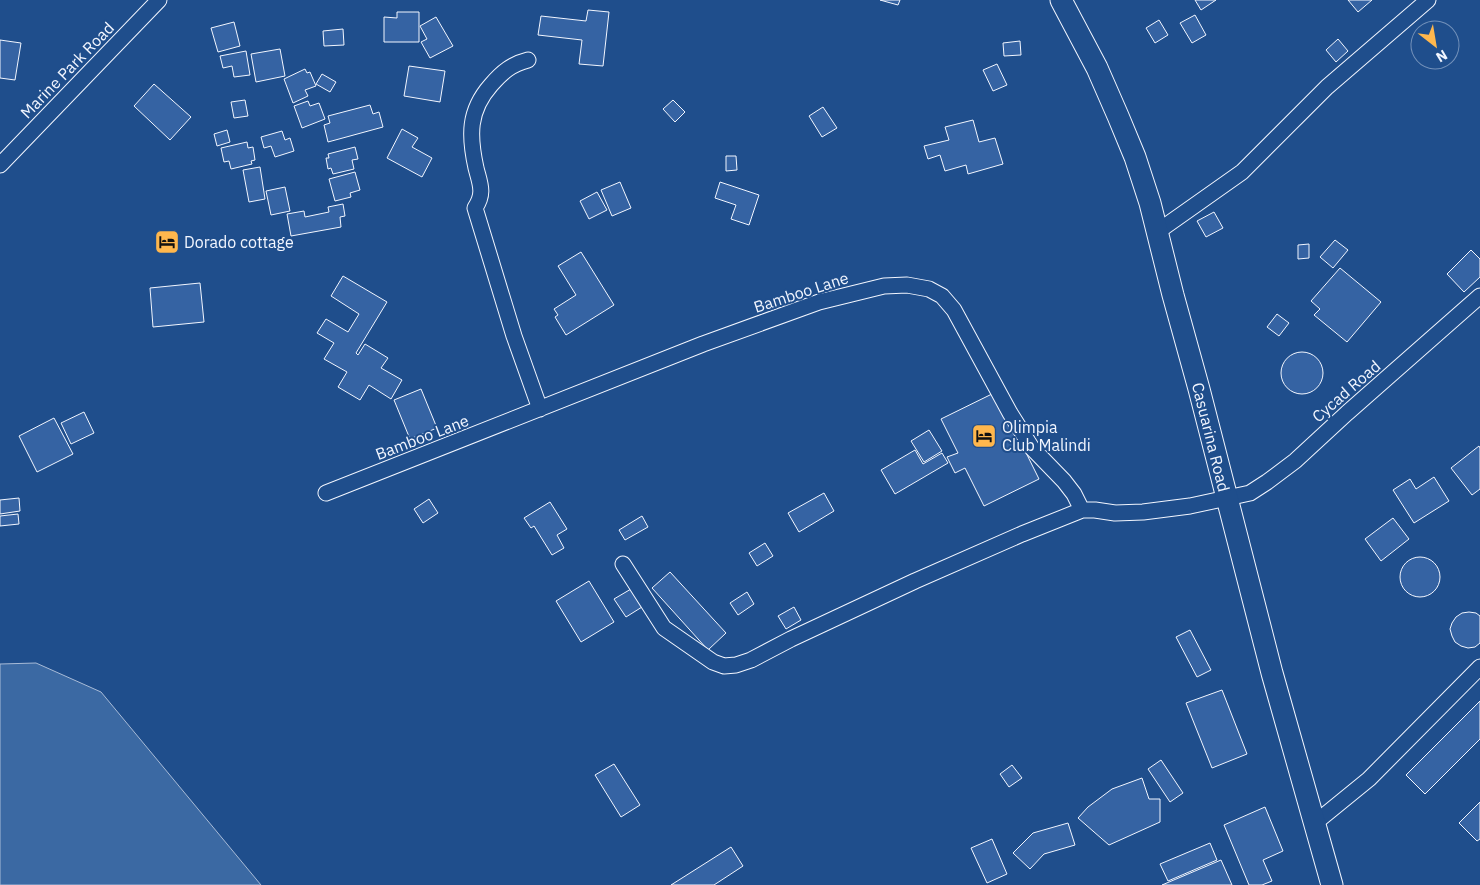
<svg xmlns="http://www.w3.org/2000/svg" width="1480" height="885" font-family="'IBM Plex Sans',sans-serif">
<rect width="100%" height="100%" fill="#1f4e8c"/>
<path fill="#3b69a3" stroke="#a8bbd7" d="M 36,663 L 101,692 L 261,885 L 0,885 L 0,664 Z"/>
<path fill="#3563a3" stroke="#f2f6ff" d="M 880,0 L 900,0 L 898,5 Z
M 1195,0 L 1216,0 L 1201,10 Z
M 1348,0 L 1372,0 L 1358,12 Z
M 588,10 L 609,12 L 603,66 L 579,64 L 582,40 L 538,35 L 541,16 L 586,21 Z
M 397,12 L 419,12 L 419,42 L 384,42 L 384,17 L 397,18 Z
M 1195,15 L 1206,35 L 1192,43 L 1180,23 Z
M 436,17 L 453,46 L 430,58 L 421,42 L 427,39 L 420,26 Z
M 1159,20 L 1168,35 L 1155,43 L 1146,28 Z
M 234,22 L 240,46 L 218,52 L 211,28 Z
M 343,29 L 344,45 L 324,46 L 323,31 Z
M 1338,39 L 1348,51 L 1336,62 L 1326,50 Z
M 0,40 L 21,43 L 15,80 L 0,78 Z
M 1020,41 L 1021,55 L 1004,56 L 1003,43 Z
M 280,49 L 285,76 L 256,82 L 251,54 Z
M 246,51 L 250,75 L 234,77 L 232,66 L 223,68 L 220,56 Z
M 997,64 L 1007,85 L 993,91 L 983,70 Z
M 409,66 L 445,71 L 440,102 L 404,96 Z
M 305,69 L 307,73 L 310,72 L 316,86 L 305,90 L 308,96 L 293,103 L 284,79 Z
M 322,74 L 336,82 L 330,92 L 316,84 Z
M 154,84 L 191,117 L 170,140 L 134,106 Z
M 245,100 L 248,116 L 234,118 L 231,102 Z
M 673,100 L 685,112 L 675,122 L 663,109 Z
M 308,101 L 310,106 L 319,103 L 325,119 L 302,128 L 294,106 Z
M 370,105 L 373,114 L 379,112 L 383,127 L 328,142 L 324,125 L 330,123 L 328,116 Z
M 823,107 L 837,128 L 822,137 L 809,116 Z
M 973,120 L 979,142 L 995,138 L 1003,164 L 968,174 L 966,165 L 945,171 L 940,155 L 928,159 L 924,146 L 949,140 L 945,127 Z
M 402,129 L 418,138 L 412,147 L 432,158 L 422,177 L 387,158 Z
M 227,130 L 230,142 L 217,146 L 214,134 Z
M 282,131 L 285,140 L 290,138 L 294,151 L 275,157 L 271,146 L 264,148 L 261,137 Z
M 247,142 L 248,148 L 253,147 L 255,160 L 251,161 L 252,164 L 231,169 L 229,161 L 224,162 L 221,148 Z
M 355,147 L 358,159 L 352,160 L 354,169 L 333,174 L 331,168 L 328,169 L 326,158 L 329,158 L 328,154 Z
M 726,156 L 736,156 L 737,170 L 726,171 Z
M 260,167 L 265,199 L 249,202 L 243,170 Z
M 355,172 L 360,190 L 350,193 L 351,197 L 335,201 L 329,179 Z
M 620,182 L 631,208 L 612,216 L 601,190 Z
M 720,182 L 759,195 L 749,225 L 731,219 L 736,205 L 715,198 Z
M 285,187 L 290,211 L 271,215 L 266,191 Z
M 597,192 L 607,210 L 589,219 L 580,201 Z
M 343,204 L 345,216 L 340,217 L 341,227 L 291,236 L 287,214 L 304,211 L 305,217 L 329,212 L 328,207 Z
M 1214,212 L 1223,228 L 1206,237 L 1197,221 Z
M 1335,240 L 1348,250 L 1333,268 L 1320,257 Z
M 1309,244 L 1309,258 L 1298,259 L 1298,245 Z
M 1471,250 L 1480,259 L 1480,277 L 1464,292 L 1447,274 Z
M 581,252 L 614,305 L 566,335 L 555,317 L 558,315 L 554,309 L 576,295 L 558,266 Z
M 1340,268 L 1381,302 L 1347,342 L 1314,315 L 1320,309 L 1311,301 Z
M 343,276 L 387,302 L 356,353 L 358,355 L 365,344 L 388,358 L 381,368 L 402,380 L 391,399 L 369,385 L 360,400 L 338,387 L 347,372 L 324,359 L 334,343 L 317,333 L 326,319 L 348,332 L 359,314 L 331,296 Z
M 200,283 L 204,322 L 153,327 L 150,288 Z
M 1277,314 L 1289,323 L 1279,336 L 1267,327 Z
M1281 373a21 21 0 1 1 42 0a21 21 0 1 1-42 0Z
M 421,389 L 437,428 L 410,439 L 394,400 Z
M 996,392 L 1039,479 L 984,506 L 965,468 L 955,473 L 947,457 L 958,453 L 941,419 Z
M 84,412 L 94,433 L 71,444 L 61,423 Z
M 54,418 L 73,454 L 37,472 L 19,436 Z
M 929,430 L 942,451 L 924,462 L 911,441 Z
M 1479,446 L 1480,448 L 1480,489 L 1472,495 L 1451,468 Z
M 915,450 L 923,464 L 942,453 L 948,463 L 895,494 L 881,470 Z
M 1434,477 L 1449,501 L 1414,523 L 1393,490 L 1410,479 L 1416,489 Z
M 824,493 L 834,511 L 799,532 L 788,513 Z
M 19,498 L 20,511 L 0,514 L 0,500 Z
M 429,499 L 438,513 L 423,523 L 414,509 Z
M 550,502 L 567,529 L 557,535 L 564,548 L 552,555 L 534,526 L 531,528 L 524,518 Z
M 18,514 L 19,524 L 0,526 L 0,516 Z
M 642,516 L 648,527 L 625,540 L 619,530 Z
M 1393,518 L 1409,539 L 1381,561 L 1365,539 Z
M 765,543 L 773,556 L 757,566 L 749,553 Z
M1400 577a20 20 0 1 1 40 0a20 20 0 1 1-40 0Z
M 670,572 L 726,633 L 708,650 L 652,588 Z
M 589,581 L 614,622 L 581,642 L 556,601 Z
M 631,589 L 642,607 L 626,617 L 614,599 Z
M 747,592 L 754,604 L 738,615 L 730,603 Z
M 794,607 L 801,620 L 786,629 L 778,616 Z
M 1469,612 L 1476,613 L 1480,616 L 1480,643 L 1475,647 L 1468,648 L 1461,646 L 1455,642 L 1452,636 L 1450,629 L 1452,623 L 1456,617 L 1462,613 Z
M 1190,630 L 1211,670 L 1197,677 L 1176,637 Z
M 1222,690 L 1247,754 L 1212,768 L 1186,703 Z
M 1480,701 L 1480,739 L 1425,794 L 1406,775 Z
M 1161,760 L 1183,793 L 1170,802 L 1148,769 Z
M 614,764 L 640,805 L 621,817 L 595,775 Z
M 1012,765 L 1022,778 L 1009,787 L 1000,774 Z
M 1142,778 L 1149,799 L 1160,799 L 1160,822 L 1109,845 L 1078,818 L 1088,807 L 1112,789 Z
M 1480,802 L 1480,839 L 1477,841 L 1459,823 Z
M 1265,807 L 1283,851 L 1263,860 L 1272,881 L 1262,885 L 1249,885 L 1224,825 Z
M 1068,823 L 1075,845 L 1044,854 L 1030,869 L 1013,853 L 1033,833 Z
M 992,839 L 1007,874 L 987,883 L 971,848 Z
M 1210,843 L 1217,860 L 1168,881 L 1160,864 Z
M 731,847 L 743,866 L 714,885 L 671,885 Z
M 1221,860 L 1232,885 L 1162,885 Z"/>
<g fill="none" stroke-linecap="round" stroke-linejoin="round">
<defs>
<path id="street" d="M 528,60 C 512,64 502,72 491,85 C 468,111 469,136 476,168 C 480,184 485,193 475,208 L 514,336 L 540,409
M 0,165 L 159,0
M 1157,232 L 1242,172 L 1327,87 L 1428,0
M 326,493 L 703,344 L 819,302 L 884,286 L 907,285 L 929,289 L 942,296 L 954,310 L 1010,413 L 1032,448 L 1064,481 L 1074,494 L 1082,510 L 1095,510 L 1115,513 L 1143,512 L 1190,506 L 1250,493 L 1267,482 L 1295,461 L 1347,413 L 1480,296
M 623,564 L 664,628 L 713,662 L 724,666 L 736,665 L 751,660 L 791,639 L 915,581 L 1022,534 L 1082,510
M 1315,823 L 1369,779 L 1480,667"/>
<path id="secondary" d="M 1061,0 L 1097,68 L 1118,116 L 1135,157 L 1150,203 L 1173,295 L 1199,389 L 1272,673 L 1332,885"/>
</defs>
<use href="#street" stroke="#f2f6ff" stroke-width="17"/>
<use href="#secondary" stroke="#f2f6ff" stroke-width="23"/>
<use href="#street" stroke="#1f4e8c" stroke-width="15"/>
<use href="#secondary" stroke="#1f4e8c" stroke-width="21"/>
</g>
<defs>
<symbol id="hotel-square" viewBox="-11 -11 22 22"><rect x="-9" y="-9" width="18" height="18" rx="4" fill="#ffb74d" stroke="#1f4e8c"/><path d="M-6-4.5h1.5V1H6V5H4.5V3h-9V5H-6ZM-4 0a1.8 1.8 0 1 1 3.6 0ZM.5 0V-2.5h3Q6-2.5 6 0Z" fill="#111"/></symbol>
</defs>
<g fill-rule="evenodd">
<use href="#hotel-square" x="153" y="228" width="28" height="28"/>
<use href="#hotel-square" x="970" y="422" width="28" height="28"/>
</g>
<g text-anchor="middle" stroke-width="4" stroke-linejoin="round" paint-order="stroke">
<g font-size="16" fill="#f2f6ff" stroke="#1f4e8c">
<text transform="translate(67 70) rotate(-46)" y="6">Marine Park Road</text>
<text transform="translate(801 292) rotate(-18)" y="6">Bamboo Lane</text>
<text transform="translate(1346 391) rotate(-41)" y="6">Cycad Road</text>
<text transform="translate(422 437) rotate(-21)" y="6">Bamboo Lane</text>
<text transform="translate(1211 437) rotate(76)" y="6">Casuarina Road</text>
</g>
<g font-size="16" fill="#f2f6ff" stroke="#1f4e8c" text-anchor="start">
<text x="184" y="248">Dorado cottage</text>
<text x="1002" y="433">Olimpia<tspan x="1002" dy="18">Club Malindi</tspan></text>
</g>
</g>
<g transform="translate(1435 45) rotate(149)"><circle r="24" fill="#1f4e8c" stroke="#7391ba"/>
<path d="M0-4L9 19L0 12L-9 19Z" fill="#ffb74d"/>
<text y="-8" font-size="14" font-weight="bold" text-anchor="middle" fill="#f2f6ff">N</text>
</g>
</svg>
